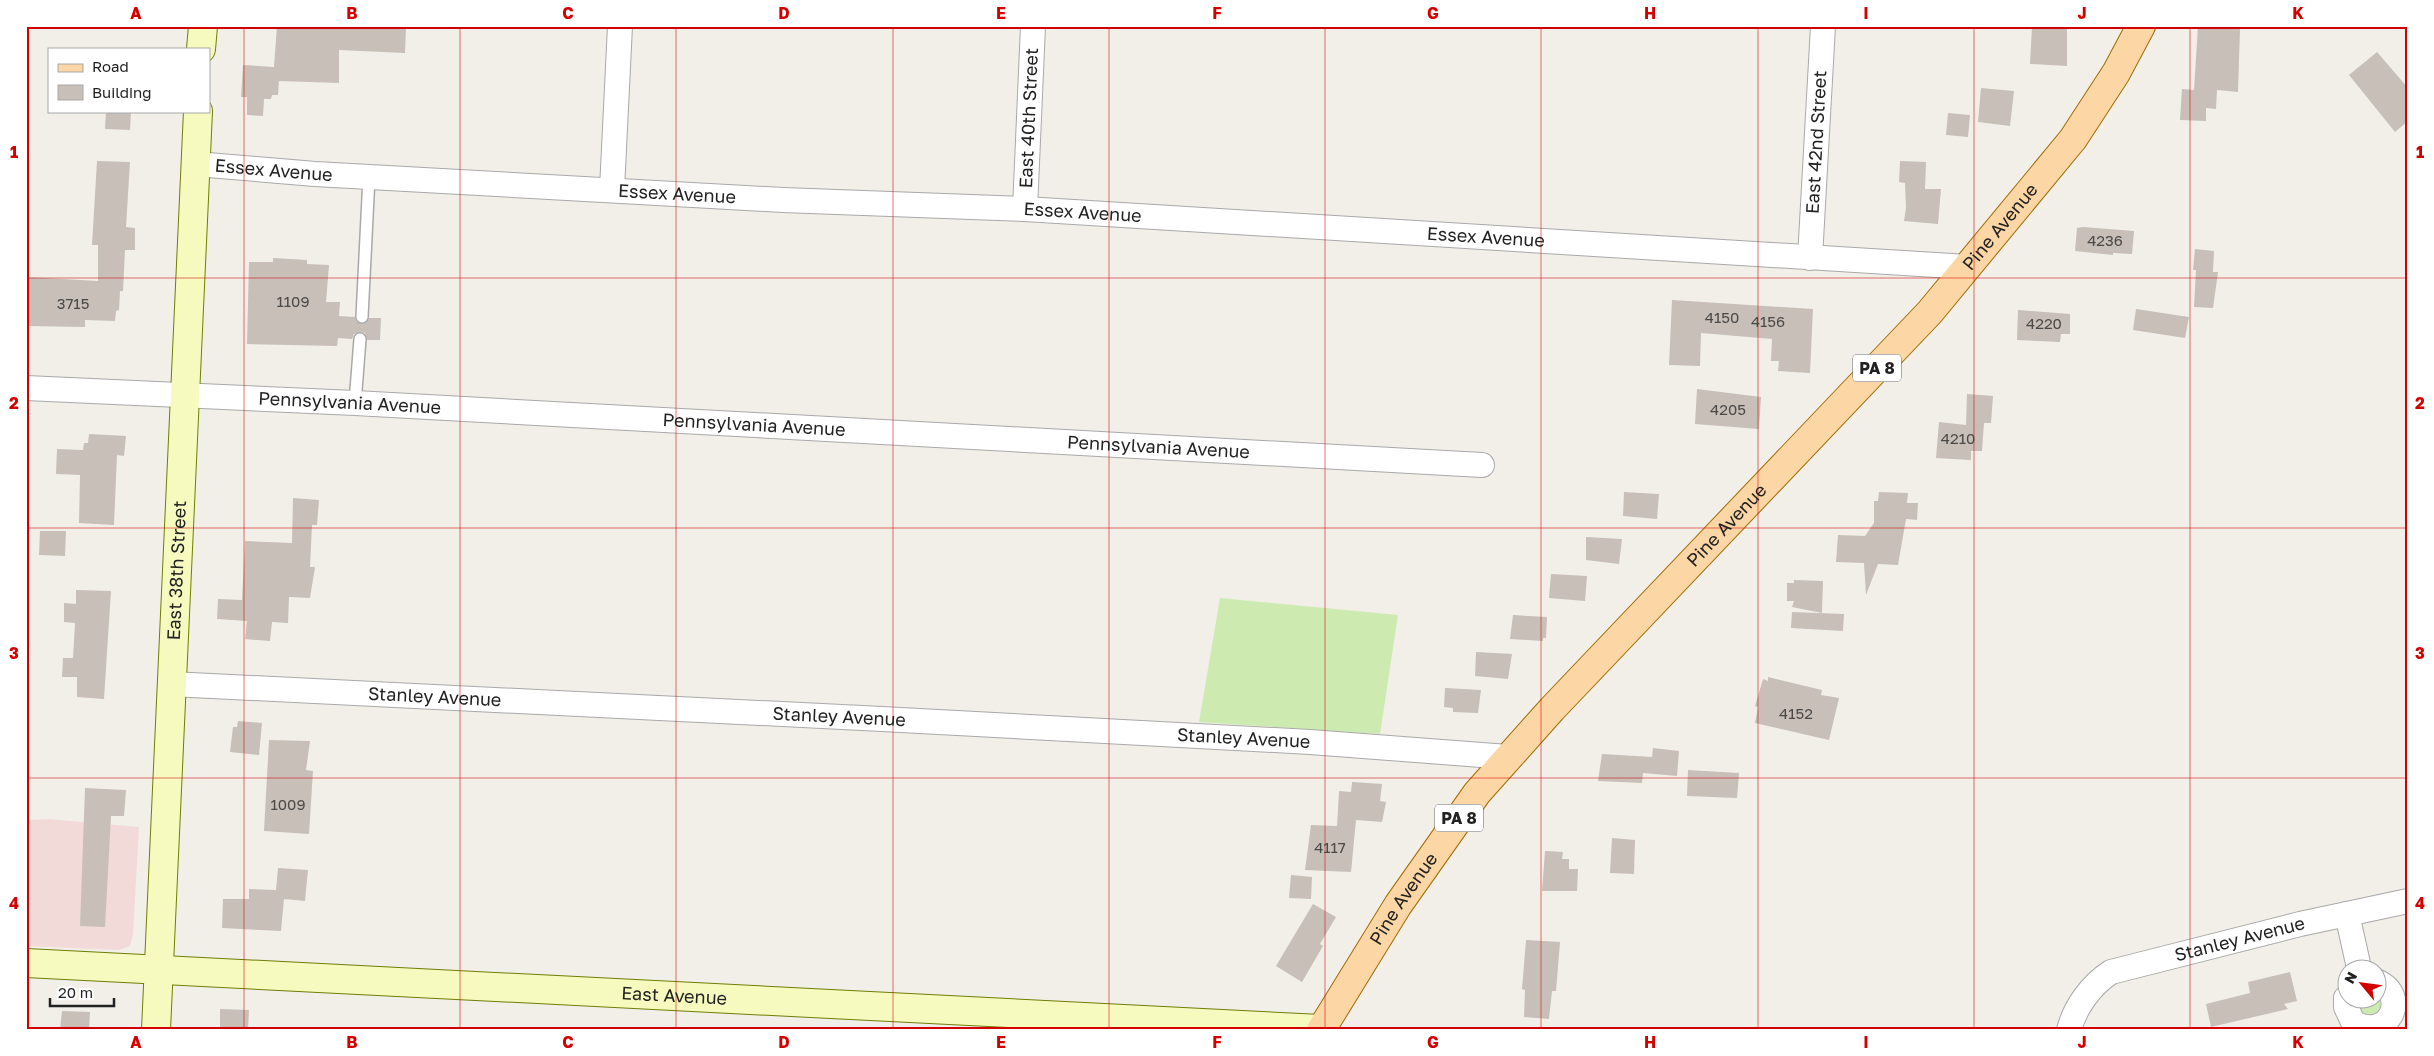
<svg xmlns="http://www.w3.org/2000/svg" width="2434" height="1056" font-family="'Golos Text',sans-serif">
<rect width="100%" height="100%" fill="#f2efe9"/>
<path fill="#f2dad9" d="M 48,819 L 139,827 L 133,934 L 130,946 L 119,950 L 26,946 L 28,820 Z"/>
<path fill="#cdebb0" d="M 1220,598 L 1398,615 L 1380,734 L 1199,722 Z
M 2377,995 L 2382,1005 L 2372,1017 L 2360,1012 L 2357,1004 L 2360,999 L 2376,998 Z"/>
<path fill="#c7bfb8" d="M 277,26 L 406,26 L 405,53 L 339,50 L 339,83 L 279,81 L 278,95 L 272,95 L 271,99 L 264,99 L 263,116 L 247,115 L 247,97 L 241,97 L 243,65 L 274,67 Z
M 2032,26 L 2067,26 L 2067,66 L 2030,64 Z
M 2198,26 L 2240,29 L 2238,92 L 2217,90 L 2216,109 L 2206,108 L 2206,121 L 2180,120 L 2182,89 L 2194,90 Z
M 2377,52 L 2408,88 L 2408,121 L 2395,132 L 2349,75 Z
M 1981,88 L 2014,91 L 2010,126 L 1978,122 Z
M 106,111 L 131,111 L 130,130 L 105,129 Z
M 1948,113 L 1970,115 L 1968,137 L 1946,135 Z
M 97,161 L 130,162 L 126,227 L 135,228 L 135,250 L 125,250 L 123,291 L 120,291 L 119,310 L 116,311 L 115,321 L 85,320 L 85,327 L 26,326 L 26,277 L 98,281 L 98,245 L 92,245 Z
M 1900,161 L 1926,162 L 1925,189 L 1941,189 L 1938,224 L 1904,221 L 1906,208 L 1905,183 L 1899,182 Z
M 2083,227 L 2134,231 L 2132,254 L 2113,253 L 2113,255 L 2075,251 L 2077,228 Z
M 2195,249 L 2214,251 L 2213,272 L 2218,272 L 2213,308 L 2194,307 L 2196,270 L 2193,270 Z
M 273,258 L 307,260 L 307,264 L 329,265 L 326,302 L 340,302 L 339,316 L 355,317 L 356,321 L 361,324 L 366,323 L 369,318 L 381,318 L 380,340 L 367,340 L 365,333 L 360,332 L 354,334 L 352,339 L 338,338 L 337,346 L 247,344 L 249,262 L 273,262 Z
M 1672,300 L 1813,309 L 1810,373 L 1778,371 L 1779,361 L 1771,361 L 1772,339 L 1701,333 L 1700,366 L 1669,365 Z
M 2136,309 L 2189,317 L 2185,338 L 2133,330 Z
M 2018,310 L 2070,314 L 2070,334 L 2061,334 L 2060,342 L 2017,340 Z
M 1697,389 L 1761,397 L 1759,429 L 1695,424 Z
M 1967,394 L 1993,396 L 1991,423 L 1984,423 L 1982,451 L 1971,451 L 1971,460 L 1936,458 L 1939,422 L 1966,425 Z
M 89,434 L 126,436 L 124,456 L 117,455 L 114,525 L 79,523 L 80,475 L 56,474 L 57,449 L 83,450 L 84,443 L 88,443 Z
M 1624,492 L 1659,494 L 1657,519 L 1623,516 Z
M 1879,492 L 1908,493 L 1907,503 L 1918,503 L 1917,520 L 1906,519 L 1898,565 L 1878,564 L 1866,595 L 1864,563 L 1836,562 L 1838,535 L 1865,536 L 1874,523 L 1874,501 L 1878,501 Z
M 293,498 L 319,500 L 317,525 L 312,525 L 310,567 L 315,567 L 310,598 L 289,597 L 288,623 L 272,622 L 270,641 L 245,639 L 247,621 L 217,619 L 218,599 L 242,600 L 245,541 L 292,543 Z
M 40,531 L 66,531 L 65,556 L 39,555 Z
M 1586,537 L 1622,539 L 1619,564 L 1586,560 Z
M 1551,574 L 1587,576 L 1585,601 L 1549,598 Z
M 1794,580 L 1823,581 L 1822,613 L 1792,607 L 1794,601 L 1787,601 L 1787,583 L 1794,583 Z
M 76,590 L 111,591 L 104,699 L 77,697 L 77,677 L 62,677 L 63,658 L 73,658 L 75,623 L 64,622 L 64,603 L 76,604 Z
M 1792,612 L 1844,614 L 1843,631 L 1791,628 Z
M 1513,615 L 1547,617 L 1546,638 L 1543,638 L 1543,641 L 1510,639 Z
M 1476,652 L 1512,654 L 1508,679 L 1475,676 Z
M 1768,677 L 1822,690 L 1821,695 L 1839,698 L 1829,740 L 1755,723 L 1758,707 L 1755,706 L 1763,679 L 1768,681 Z
M 1445,688 L 1481,690 L 1478,713 L 1453,712 L 1453,708 L 1444,707 Z
M 238,721 L 262,723 L 259,755 L 230,752 L 233,727 L 237,727 Z
M 269,740 L 310,741 L 306,770 L 313,771 L 309,834 L 264,831 Z
M 1653,748 L 1679,751 L 1677,776 L 1643,773 L 1642,783 L 1598,781 L 1602,754 L 1652,757 Z
M 1688,770 L 1739,773 L 1737,798 L 1687,796 Z
M 1352,782 L 1382,784 L 1380,801 L 1386,802 L 1382,822 L 1356,820 L 1351,872 L 1305,870 L 1311,825 L 1337,826 L 1339,791 L 1351,792 Z
M 85,788 L 126,790 L 124,816 L 111,816 L 105,927 L 80,926 Z
M 1612,838 L 1635,840 L 1634,874 L 1610,873 Z
M 1545,851 L 1563,852 L 1562,859 L 1569,859 L 1569,869 L 1578,869 L 1577,891 L 1542,891 Z
M 278,868 L 308,870 L 305,901 L 284,899 L 281,931 L 222,928 L 223,899 L 249,899 L 249,889 L 276,890 Z
M 1291,875 L 1312,877 L 1311,899 L 1289,898 Z
M 1313,904 L 1336,917 L 1320,944 L 1323,946 L 1302,982 L 1276,966 Z
M 1526,940 L 1560,942 L 1556,991 L 1552,991 L 1549,1019 L 1524,1017 L 1525,990 L 1522,989 Z
M 2290,972 L 2297,1001 L 2284,1004 L 2288,1009 L 2211,1027 L 2206,1004 L 2250,993 L 2248,982 Z
M 220,1009 L 249,1010 L 248,1030 L 220,1030 Z
M 62,1011 L 90,1012 L 89,1030 L 60,1030 Z"/>
<g fill="none" stroke-linecap="round" stroke-linejoin="round">
<defs>
<path id="lane" d="M 362,317 L 369,177
M 355,403 L 360,339"/>
<g id="street">
<path id="s1" d="M 196,164 L 315,174 L 783,200 L 1025,209 L 1968,267"/>
<path d="M 612,189 L 620,26"/>
<path id="s2" d="M 1025,209 L 1033,26"/>
<path id="s3" d="M 1810,258 L 1823,26"/>
<path id="s4" d="M 26,388 L 355,403 L 1482,465"/>
<path id="s5" d="M 171,684 L 882,719 L 1310,742 L 1508,757"/>
<path d="M 2347,914 L 2359,968"/>
<path d="M 2346,998 L 2346,1007 L 2353,1022 C 2387,1043 2412,996 2376,981"/>
<path id="s6" d="M 2069,1030 C 2075,1007 2091,985 2111,972 L 2300,924 L 2408,901"/>
</g>
<g id="secondary">
<path d="M 201,49 L 203,26"/>
<path id="s7" d="M 26,963 L 1321,1029"/>
<path id="s8" d="M 156,1030 L 198,111"/>
</g>
<g id="primary">
<path id="s9" d="M 1321,1030 L 1398,905 L 1477,793 L 1552,709 L 1930,312 L 2073,139 L 2116,73 L 2141,26"/>
</g>
</defs>
<use href="#lane" stroke="#a9a9a9" stroke-width="14"/>
<use href="#street" stroke="#a9a9a9" stroke-width="26"/>
<use href="#secondary" stroke="#707d05" stroke-width="30"/>
<use href="#primary" stroke="#a06b00" stroke-width="30"/>
<use href="#lane" stroke="#fff" stroke-width="11"/>
<use href="#street" stroke="#fff" stroke-width="24"/>
<use href="#secondary" stroke="#f7fabf" stroke-width="28"/>
<use href="#primary" stroke="#fcd6a4" stroke-width="28"/>
</g>
<path fill="none" stroke="#d40000" stroke-width="1" stroke-opacity="0.55" d="M 244,26 L 244,1030M 460,26 L 460,1030M 676,26 L 676,1030M 893,26 L 893,1030M 1109,26 L 1109,1030M 1325,26 L 1325,1030M 1541,26 L 1541,1030M 1758,26 L 1758,1030M 1974,26 L 1974,1030M 2190,26 L 2190,1030M 26,278 L 2408,278M 26,528 L 2408,528M 26,778 L 2408,778"/>
<g text-anchor="middle" stroke-width="4" stroke-linejoin="round" paint-order="stroke">
<g font-size="15" fill="#4b4948">
<text x="2105" y="246">4236</text>
<text x="293" y="307">1109</text>
<text x="73" y="309">3715</text>
<text x="1722" y="323">4150</text>
<text x="1768" y="327">4156</text>
<text x="2044" y="329">4220</text>
<text x="1728" y="415">4205</text>
<text x="1958" y="444">4210</text>
<text x="1796" y="719">4152</text>
<text x="288" y="810">1009</text>
<text x="1330" y="853">4117</text>
</g>
<g fill="#fff" stroke="#646464" stroke-width="1">
<rect x="1853" y="354.5" width="48" height="27" rx="4"/>
<rect x="1435" y="804.5" width="48" height="27" rx="4"/>
</g>
<g font-size="16" font-weight="bold" fill="#222">
<text x="1877" y="374">PA 8</text>
<text x="1459" y="824">PA 8</text>
</g>
<g font-size="18" fill="#222" stroke="#fff">
<text dy="6" stroke="none"><textPath href="#s2" startOffset="91">East 40th Street</textPath></text>
<text dy="6" stroke="none"><textPath href="#s3" startOffset="116">East 42nd Street</textPath></text>
<text dy="6" stroke="none"><textPath href="#s1" startOffset="78">Essex Avenue</textPath></text>
<text dy="6" stroke="none"><textPath href="#s1" startOffset="482">Essex Avenue</textPath></text>
<text dy="6" stroke="none"><textPath href="#s1" startOffset="888">Essex Avenue</textPath></text>
<text dy="6" stroke="none"><textPath href="#s9" startOffset="1055">Pine Avenue</textPath></text>
<text dy="6" stroke="none"><textPath href="#s1" startOffset="1292">Essex Avenue</textPath></text>
<text dy="6" stroke="none"><textPath href="#s4" startOffset="324">Pennsylvania Avenue</textPath></text>
<text dy="6" stroke="none"><textPath href="#s4" startOffset="729">Pennsylvania Avenue</textPath></text>
<text dy="6" stroke="none"><textPath href="#s4" startOffset="1134">Pennsylvania Avenue</textPath></text>
<text dy="6" stroke="none"><textPath href="#s9" startOffset="650">Pine Avenue</textPath></text>
<text dy="6" stroke="none"><textPath href="#s8" startOffset="460">East 38th Street</textPath></text>
<text dy="6" stroke="none"><textPath href="#s5" startOffset="264">Stanley Avenue</textPath></text>
<text dy="6" stroke="none"><textPath href="#s5" startOffset="669">Stanley Avenue</textPath></text>
<text dy="6" stroke="none"><textPath href="#s5" startOffset="1074">Stanley Avenue</textPath></text>
<text dy="6" stroke="none"><textPath href="#s9" startOffset="155">Pine Avenue</textPath></text>
<text dy="6" stroke="none"><textPath href="#s6" startOffset="206">Stanley Avenue</textPath></text>
<text dy="6" stroke="none"><textPath href="#s7" startOffset="649">East Avenue</textPath></text>
</g>
</g>
<rect width="2434" height="1056" fill="none" stroke="#ffffff" stroke-width="55"/>
<rect x="48" y="48" width="162" height="65" fill="#ffffff" stroke="#a7a7a7"/>
<rect x="58" y="64" width="25" height="8" fill="#fcd6a4" stroke="#a7a7a7"/>
<text x="92" y="72" font-size="15" fill="#222222">Road</text>
<rect x="58" y="85" width="25" height="15" fill="#c7bfb8" stroke="#a7a7a7"/>
<text x="92" y="98" font-size="15" fill="#222222">Building</text>
<g transform="translate(2362 984) rotate(299)"><circle r="24" fill="#ffffff" stroke="#a7a7a7"/>
<path d="M0-4L9 19L0 12L-9 19Z" fill="#d40000"/>
<text y="-8" font-size="14" font-weight="bold" text-anchor="middle" fill="#222222">N</text>
</g>
<path d="M50 998v8h64v-8" fill="none" stroke="#222222" stroke-width="2.5"/>
<text x="58" y="998" font-size="15" fill="#222222" stroke="#ffffff" stroke-width="4" paint-order="stroke">20 m</text>
<rect x="28" y="28" width="2378" height="1000" fill="none" stroke="#d40000" stroke-width="2"/>
<g font-size="16" text-anchor="middle" font-weight="bold" fill="#d40000">
<text x="136" y="19">A</text>
<text x="352" y="19">B</text>
<text x="568" y="19">C</text>
<text x="784" y="19">D</text>
<text x="1001" y="19">E</text>
<text x="1217" y="19">F</text>
<text x="1433" y="19">G</text>
<text x="1650" y="19">H</text>
<text x="1866" y="19">I</text>
<text x="2082" y="19">J</text>
<text x="2298" y="19">K</text>
<text x="14" y="158">1</text>
<text x="2420" y="158">1</text>
<text x="14" y="409">2</text>
<text x="2420" y="409">2</text>
<text x="14" y="659">3</text>
<text x="2420" y="659">3</text>
<text x="14" y="909">4</text>
<text x="2420" y="909">4</text>
<text x="136" y="1048">A</text>
<text x="352" y="1048">B</text>
<text x="568" y="1048">C</text>
<text x="784" y="1048">D</text>
<text x="1001" y="1048">E</text>
<text x="1217" y="1048">F</text>
<text x="1433" y="1048">G</text>
<text x="1650" y="1048">H</text>
<text x="1866" y="1048">I</text>
<text x="2082" y="1048">J</text>
<text x="2298" y="1048">K</text>
</g>
</svg>
